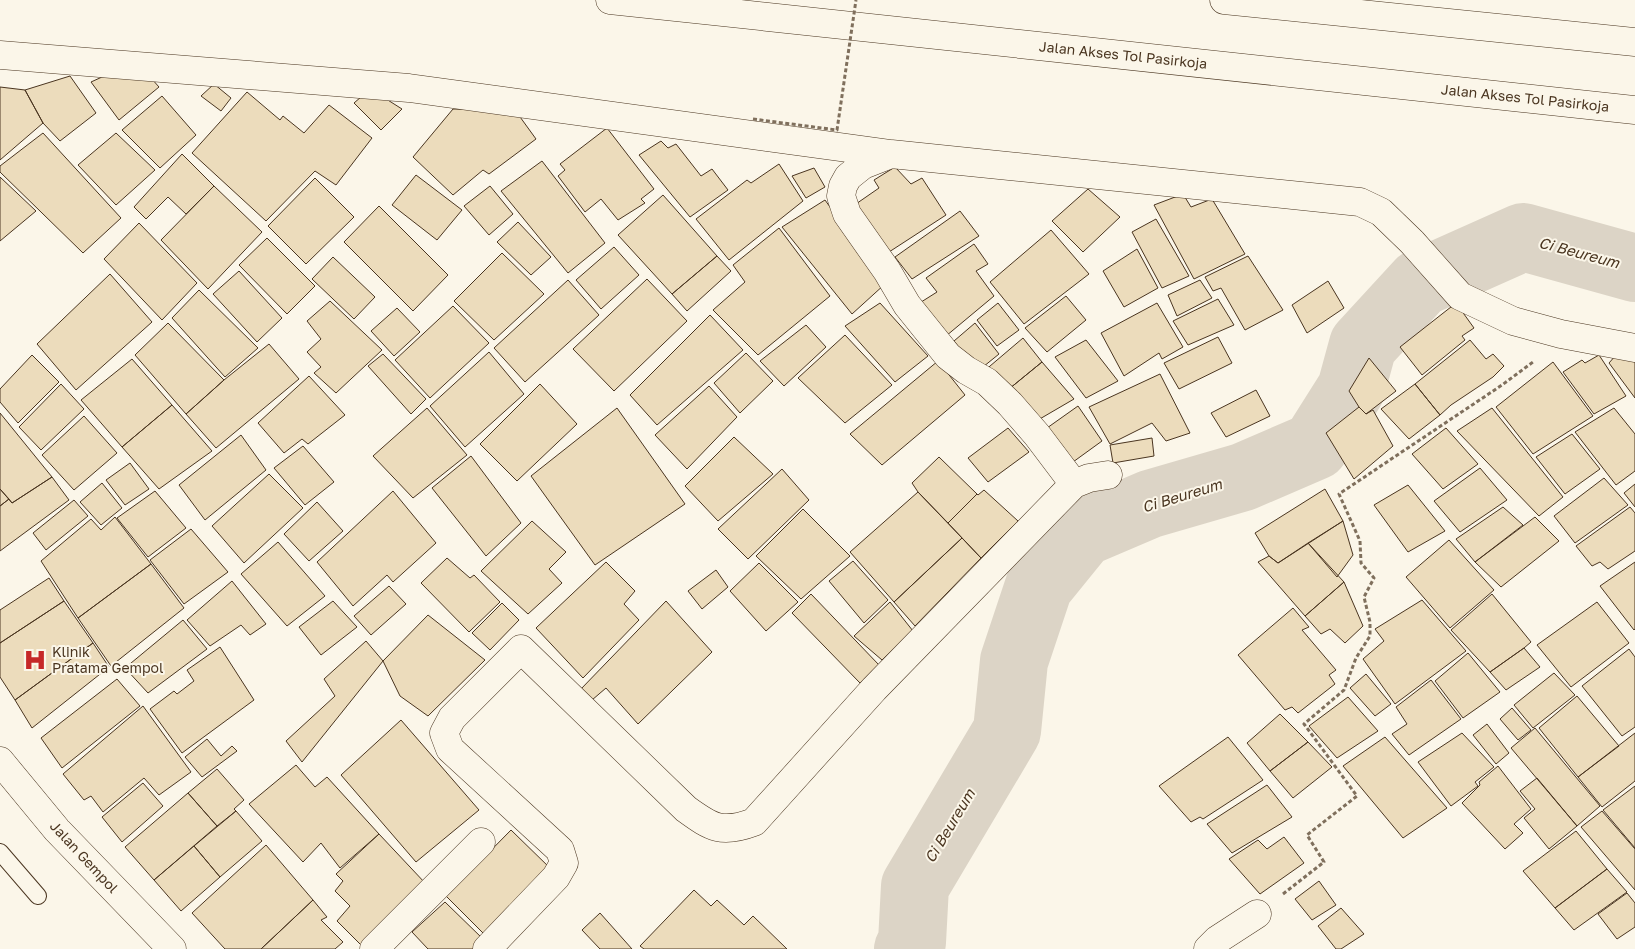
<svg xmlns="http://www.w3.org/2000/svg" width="1635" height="949" font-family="'Golos Text',sans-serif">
<rect width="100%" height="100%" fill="#fbf6e9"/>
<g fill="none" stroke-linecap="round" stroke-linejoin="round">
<path stroke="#dcd4c6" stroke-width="68" d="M 908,949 L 912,942 L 915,886 L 1007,731 L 1014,661 L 1039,586 L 1082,533 L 1150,504 L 1243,477 L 1315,446 L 1351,389 L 1363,345 L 1420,283 L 1523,237 L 1635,268"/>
</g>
<path fill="#ecdcbc" stroke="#4a3520" d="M 70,76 L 96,113 L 60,141 L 43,123 L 25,90 Z
M 102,77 L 151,78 L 159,87 L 119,120 L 91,82 Z
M 214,84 L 231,98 L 221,111 L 201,96 Z
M 0,87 L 25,90 L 43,123 L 0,160 Z
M 247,92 L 280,120 L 283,116 L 304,133 L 329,105 L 372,138 L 336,185 L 315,171 L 266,221 L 192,153 Z
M 162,96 L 196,135 L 160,168 L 122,130 Z
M 361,97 L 383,97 L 402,109 L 381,130 L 354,103 Z
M 453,109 L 515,110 L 536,139 L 489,174 L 483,170 L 453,195 L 413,157 Z
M 607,128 L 654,189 L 641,199 L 645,203 L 618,220 L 601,199 L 585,212 L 558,176 L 565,170 L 560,164 Z
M 43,133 L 121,218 L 83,253 L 0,172 L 0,166 Z
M 116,133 L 155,170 L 116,205 L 78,165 Z
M 661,141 L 668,148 L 676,144 L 701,176 L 712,169 L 728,190 L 690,217 L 639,155 Z
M 182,154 L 214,186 L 186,214 L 168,197 L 146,219 L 134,207 Z
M 542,161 L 605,243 L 568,273 L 501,191 Z
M 779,164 L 803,201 L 729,260 L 696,219 L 747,180 L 751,183 Z
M 895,167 L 911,184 L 922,178 L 946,215 L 889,252 L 853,206 L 879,188 L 874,180 Z
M 814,168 L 825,187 L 806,198 L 792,176 Z
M 416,175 L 462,210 L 437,240 L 392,205 Z
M 0,177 L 36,211 L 0,241 Z
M 315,178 L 354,217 L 306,264 L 268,226 Z
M 214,186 L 262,232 L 208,289 L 161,240 Z
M 490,186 L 513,214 L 489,235 L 464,206 Z
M 1088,189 L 1120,217 L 1083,252 L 1052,221 Z
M 1183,194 L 1191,207 L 1212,199 L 1245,254 L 1194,279 L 1154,205 Z
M 663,195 L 717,256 L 672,294 L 618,235 Z
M 825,200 L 885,284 L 852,314 L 782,227 Z
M 379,206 L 448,275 L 413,311 L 344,242 Z
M 960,211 L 979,236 L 912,279 L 895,257 Z
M 1156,219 L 1189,276 L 1162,288 L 1132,232 Z
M 518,222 L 551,257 L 531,275 L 497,242 Z
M 139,223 L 197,283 L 162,320 L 104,259 Z
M 779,228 L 830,296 L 758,355 L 713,310 L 745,282 L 733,265 Z
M 1051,230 L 1089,274 L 1024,324 L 990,282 Z
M 267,238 L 315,286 L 287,314 L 239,265 Z
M 974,244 L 988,264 L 976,271 L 994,296 L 946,336 L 918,304 L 937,292 L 926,278 Z
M 614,247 L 639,275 L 601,309 L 576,280 Z
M 1137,249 L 1158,288 L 1124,307 L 1103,271 Z
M 502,253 L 544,294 L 494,340 L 454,301 Z
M 717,256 L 731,271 L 687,311 L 672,294 Z
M 1248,256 L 1283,310 L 1245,330 L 1221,288 L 1213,291 L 1205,277 Z
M 333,257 L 375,297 L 354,319 L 312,279 Z
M 239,271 L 282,318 L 257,342 L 213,294 Z
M 110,274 L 152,322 L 76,390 L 37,344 Z
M 647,279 L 687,321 L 614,391 L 573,349 Z
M 568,280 L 599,315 L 525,382 L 494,348 Z
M 1200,280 L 1212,298 L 1177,316 L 1168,295 Z
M 1328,281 L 1344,308 L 1307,333 L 1292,305 Z
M 199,290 L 258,348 L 225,377 L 172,318 Z
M 1066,296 L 1086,320 L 1047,352 L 1025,328 Z
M 1218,299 L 1234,325 L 1188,345 L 1173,321 Z
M 330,301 L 382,350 L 336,393 L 314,373 L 321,367 L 307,352 L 321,339 L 307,321 Z
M 880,303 L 928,356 L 895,382 L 845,326 Z
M 998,303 L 1019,330 L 997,346 L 977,320 Z
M 1157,303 L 1183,347 L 1162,359 L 1159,353 L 1124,376 L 1101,333 Z
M 1456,303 L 1474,328 L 1462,336 L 1465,340 L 1422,375 L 1400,347 Z
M 453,306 L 489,343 L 430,398 L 395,360 Z
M 397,308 L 420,332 L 394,356 L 371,331 Z
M 710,315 L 743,350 L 657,425 L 630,395 Z
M 168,323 L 224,380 L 186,414 L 135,355 Z
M 975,323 L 999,354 L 978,371 L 954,341 Z
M 806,325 L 826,347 L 784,386 L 760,361 Z
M 845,335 L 892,385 L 845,423 L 798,378 Z
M 1218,337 L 1232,363 L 1179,389 L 1164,363 Z
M 1023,338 L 1042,362 L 1009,389 L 983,372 Z
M 1086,340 L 1118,381 L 1086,398 L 1055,357 Z
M 1470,340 L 1486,359 L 1493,354 L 1504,366 L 1493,377 L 1451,405 L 1440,415 L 1415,384 Z
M 269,344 L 299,379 L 216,448 L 186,414 L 224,380 Z
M 489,352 L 524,394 L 465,447 L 430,406 Z
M 746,353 L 773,381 L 740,413 L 714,383 Z
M 383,354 L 426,399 L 411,414 L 368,366 Z
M 32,355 L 59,382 L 18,423 L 0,402 L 0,389 Z
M 1599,355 L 1626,396 L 1594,414 L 1563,372 L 1582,360 L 1585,363 Z
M 1616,355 L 1635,357 L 1635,398 L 1609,363 Z
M 1369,358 L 1396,391 L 1366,414 L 1359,407 L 1349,391 Z
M 132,359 L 172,405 L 122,447 L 81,400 Z
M 938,361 L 965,395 L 882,465 L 850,434 Z
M 1042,362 L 1074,399 L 1038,420 L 1009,389 Z
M 1553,362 L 1593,416 L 1533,454 L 1496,407 Z
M 1160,374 L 1190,433 L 1166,441 L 1152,423 L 1110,444 L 1089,407 Z
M 309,376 L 345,415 L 308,444 L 302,439 L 284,453 L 258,423 Z
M 61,384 L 84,409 L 41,450 L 19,427 Z
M 540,384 L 577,424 L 517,481 L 480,444 Z
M 1415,384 L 1440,415 L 1409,439 L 1381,409 Z
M 709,386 L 737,417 L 687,469 L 655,435 Z
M 1256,390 L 1270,416 L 1226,437 L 1211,413 Z
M 172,405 L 212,451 L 159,489 L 122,447 Z
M 1078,406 L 1102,441 L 1073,462 L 1047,428 Z
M 1359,407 L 1366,414 L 1373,410 L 1393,446 L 1354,479 L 1326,433 Z
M 427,408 L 467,455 L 413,498 L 373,456 Z
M 617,408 L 685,504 L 595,565 L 531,476 Z
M 1492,408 L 1563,497 L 1539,516 L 1457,431 Z
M 1614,408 L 1635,434 L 1635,471 L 1616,485 L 1575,432 Z
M 0,413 L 52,477 L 12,503 L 0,489 Z
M 84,416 L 117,453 L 74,490 L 42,455 Z
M 1008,428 L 1029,452 L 988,482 L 968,458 Z
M 1446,428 L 1478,464 L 1443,489 L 1412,454 Z
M 1572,434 L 1600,469 L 1565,494 L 1536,457 Z
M 241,435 L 266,470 L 205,520 L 179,485 Z
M 734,437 L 773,474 L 718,521 L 685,486 Z
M 1152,438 L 1154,456 L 1113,463 L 1110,445 Z
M 303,446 L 334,482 L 305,505 L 274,468 Z
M 471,456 L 521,523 L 486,556 L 432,488 Z
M 939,457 L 977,494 L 948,523 L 918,492 L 912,483 Z
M 130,463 L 149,489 L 125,505 L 106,480 Z
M 1480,468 L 1507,500 L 1460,532 L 1434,501 Z
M 782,469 L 809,500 L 748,559 L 718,529 Z
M 269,474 L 303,508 L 244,563 L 212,526 Z
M 52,477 L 69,500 L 0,551 L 0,506 L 9,499 L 12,503 Z
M 1604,478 L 1628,505 L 1575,543 L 1554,516 Z
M 102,483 L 122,508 L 101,525 L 80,502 Z
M 1635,484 L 1635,507 L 1624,493 Z
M 1408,485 L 1445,531 L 1408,552 L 1374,505 Z
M 0,489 L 9,499 L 0,506 Z
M 1325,489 L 1343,521 L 1278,563 L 1269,556 L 1255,533 Z
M 984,490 L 1018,521 L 981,558 L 948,523 L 977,494 L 978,495 Z
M 155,491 L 186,528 L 148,557 L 117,518 Z
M 393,491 L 436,543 L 393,582 L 387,575 L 353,606 L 317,562 Z
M 918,492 L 962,538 L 894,602 L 850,552 Z
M 74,500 L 88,516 L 46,550 L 33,533 Z
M 317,502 L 343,531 L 309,561 L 284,534 Z
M 1503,507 L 1523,525 L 1475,562 L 1456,539 Z
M 1630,507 L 1635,513 L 1635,551 L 1608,569 L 1600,562 L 1592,566 L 1576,546 Z
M 803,509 L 850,556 L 801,599 L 756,556 Z
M 115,517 L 151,564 L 78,618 L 41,561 L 91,519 L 101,530 Z
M 1535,517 L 1559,541 L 1501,587 L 1475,562 Z
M 532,521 L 566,552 L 549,569 L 562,583 L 528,614 L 481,571 Z
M 1343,521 L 1353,555 L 1337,577 L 1308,543 Z
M 191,529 L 228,572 L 184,604 L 150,560 Z
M 962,538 L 981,558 L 915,626 L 894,602 Z
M 1449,540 L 1494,590 L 1450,628 L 1406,577 Z
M 278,542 L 325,596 L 287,626 L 241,574 Z
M 1308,543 L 1344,582 L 1305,616 L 1258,562 L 1269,556 L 1278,563 Z
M 447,558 L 470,578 L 474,575 L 500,602 L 469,632 L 421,583 Z
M 853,561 L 888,600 L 864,623 L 829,581 Z
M 606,562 L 635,591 L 624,604 L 639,620 L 583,678 L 536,628 Z
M 1635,562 L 1635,629 L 1634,630 L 1600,586 Z
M 759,563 L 798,602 L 766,631 L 730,591 Z
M 151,564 L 184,608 L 111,666 L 78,618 Z
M 716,570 L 728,587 L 702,609 L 688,591 Z
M 49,578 L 64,601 L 0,643 L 0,610 Z
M 232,581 L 266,624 L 250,635 L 241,625 L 210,646 L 187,620 Z
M 1344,582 L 1363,626 L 1345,643 L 1330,629 L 1321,634 L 1305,616 Z
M 389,586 L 406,604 L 371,635 L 354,616 Z
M 811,594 L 879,665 L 860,683 L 792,613 Z
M 1492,594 L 1531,642 L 1524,648 L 1490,672 L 1451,630 Z
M 1422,600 L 1466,651 L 1395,704 L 1363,659 L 1384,641 L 1375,629 Z
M 64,601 L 93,643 L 15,700 L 0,677 L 0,643 Z
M 333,601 L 357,627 L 321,655 L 299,627 Z
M 666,601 L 712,652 L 638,724 L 606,688 L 592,700 L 580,690 Z
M 890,602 L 913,631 L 882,660 L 854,636 Z
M 1597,602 L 1629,643 L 1571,687 L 1537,645 Z
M 502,603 L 519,620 L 490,650 L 472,633 Z
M 1293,608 L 1309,627 L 1302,630 L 1336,670 L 1329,675 L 1335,684 L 1298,713 L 1292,707 L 1285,710 L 1238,655 Z
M 428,615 L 485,660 L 428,716 L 400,696 L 383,661 Z
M 183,620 L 207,649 L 148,693 L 125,668 Z
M 366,641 L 383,661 L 302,762 L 286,741 L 335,696 L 324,679 Z
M 93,643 L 109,667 L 32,728 L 15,700 Z
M 220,647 L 254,700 L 182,753 L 150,709 L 174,691 L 177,694 L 194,681 L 187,670 Z
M 1524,648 L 1540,667 L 1506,690 L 1490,672 Z
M 1629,649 L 1635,657 L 1635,727 L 1622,736 L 1582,686 Z
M 1468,653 L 1500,692 L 1463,718 L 1435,681 Z
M 1554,673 L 1575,695 L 1533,728 L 1514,705 Z
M 1366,674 L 1391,704 L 1375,716 L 1350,688 Z
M 117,679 L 140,706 L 62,768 L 41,738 Z
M 1431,680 L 1461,719 L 1409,755 L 1392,734 L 1407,724 L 1396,707 Z
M 1577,696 L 1619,746 L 1578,777 L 1539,728 Z
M 1348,697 L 1378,731 L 1337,758 L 1309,726 Z
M 143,706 L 191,772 L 159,795 L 144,778 L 103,812 L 91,796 L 84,800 L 63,774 Z
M 1512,708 L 1531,730 L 1518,740 L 1500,719 Z
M 1280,714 L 1308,742 L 1270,771 L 1247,743 Z
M 401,720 L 479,810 L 416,862 L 341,775 Z
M 1487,724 L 1509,753 L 1496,764 L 1473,735 Z
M 1535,728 L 1600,806 L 1577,826 L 1511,748 Z
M 1462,733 L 1494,767 L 1475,782 L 1478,786 L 1451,806 L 1418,762 Z
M 1635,733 L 1635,781 L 1602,807 L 1578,777 Z
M 1228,737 L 1263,780 L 1203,819 L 1200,817 L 1191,822 L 1159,786 Z
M 1385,737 L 1447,808 L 1403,838 L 1343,766 Z
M 207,739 L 221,756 L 232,746 L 237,751 L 202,777 L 185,757 Z
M 1308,742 L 1332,767 L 1293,798 L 1270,771 Z
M 296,765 L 315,787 L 327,777 L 379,834 L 340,868 L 321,843 L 303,862 L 249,804 Z
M 1498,766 L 1531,809 L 1514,824 L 1523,833 L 1505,849 L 1462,803 L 1480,785 L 1479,782 Z
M 217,769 L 244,800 L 234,809 L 236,811 L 217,826 L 188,793 Z
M 1537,778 L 1577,826 L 1549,849 L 1524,818 L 1535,809 L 1520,791 Z
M 143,783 L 163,806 L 122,842 L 102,817 Z
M 1267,785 L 1292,817 L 1232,853 L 1207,824 Z
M 1635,786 L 1635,848 L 1603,810 Z
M 188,793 L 217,826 L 154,880 L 125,847 Z
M 236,811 L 262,841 L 220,877 L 194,846 Z
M 1602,811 L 1635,849 L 1635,890 L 1581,827 Z
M 511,830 L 551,869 L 488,938 L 446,896 Z
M 1576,831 L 1607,869 L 1555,908 L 1523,871 Z
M 379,834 L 426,884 L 365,949 L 337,921 L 350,906 L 335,891 L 343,881 L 336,874 Z
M 1284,837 L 1304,863 L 1260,894 L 1229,859 L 1258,840 L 1267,849 Z
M 266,845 L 313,900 L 261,949 L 225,949 L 192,913 Z
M 194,846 L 220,877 L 181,911 L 154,880 Z
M 1607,869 L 1627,892 L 1574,930 L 1555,908 Z
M 1319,881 L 1336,905 L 1312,920 L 1295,899 Z
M 694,890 L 711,906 L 717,900 L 744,925 L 753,916 L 787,949 L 644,949 L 640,946 Z
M 1627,893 L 1635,903 L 1635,927 L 1617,939 L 1598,914 Z
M 313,900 L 327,917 L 321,920 L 343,942 L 335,949 L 261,949 Z
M 445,902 L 483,939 L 473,949 L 428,949 L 412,932 Z
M 1341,908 L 1364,934 L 1341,949 L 1336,949 L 1318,926 Z
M 600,913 L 632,949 L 600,949 L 582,930 Z"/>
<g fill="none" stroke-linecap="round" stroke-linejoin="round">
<defs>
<path id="lane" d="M 0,852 L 38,896"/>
<path id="street" d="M 0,55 L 409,88 L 891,154 L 1360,202 L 1381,212 L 1412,242 L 1460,296 L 1513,321 L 1561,334 L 1635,348
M 1074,484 L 1089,478 L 1108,475
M 374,949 L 481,842
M 487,949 L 556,877 L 564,863 L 560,850 L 450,749 L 444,733 L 452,718 L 521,649 L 686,809 C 712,828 722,834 754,822 L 874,689 L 1074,484 L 1037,435 L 1010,404 L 987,382 L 966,370 L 948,356 L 907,305 L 887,271 L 847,214 L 841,196 L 843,186 L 848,177 L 863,165 L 891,154
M 1208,949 L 1217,940 L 1257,914"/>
<path id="secondary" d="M 0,761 L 57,830 L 172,949"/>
<path id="highway" d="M 610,0 L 1635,110
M 1224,0 L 1635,42"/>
</defs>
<use href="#lane" stroke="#4a3520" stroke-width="18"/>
<use href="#street" stroke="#4a3520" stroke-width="29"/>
<use href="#secondary" stroke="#4a3520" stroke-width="29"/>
<use href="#highway" stroke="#4a3520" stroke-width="29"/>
<path stroke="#7f6f5c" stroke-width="3" stroke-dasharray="4 2.5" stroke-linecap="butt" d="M 1283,894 L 1324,862 L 1307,835 L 1357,796 L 1304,724 L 1344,690 L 1356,658 L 1370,636 L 1370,622 L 1364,597 L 1374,578 L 1361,563 L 1360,541 L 1339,494 L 1502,385 L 1533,362"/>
<use href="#lane" stroke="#fbf6e9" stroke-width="16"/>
<use href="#street" stroke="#fbf6e9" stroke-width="28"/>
<use href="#secondary" stroke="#fbf6e9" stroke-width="28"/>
<use href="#highway" stroke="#fbf6e9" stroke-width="28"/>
<path stroke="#7f6f5c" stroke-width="3" stroke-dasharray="4 2.5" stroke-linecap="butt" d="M 753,119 L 837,130 L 856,0"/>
</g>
<defs>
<symbol id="hospital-bare" viewBox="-9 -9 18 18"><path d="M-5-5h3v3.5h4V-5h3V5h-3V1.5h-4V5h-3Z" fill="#c62828" stroke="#fbf6e9" stroke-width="2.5" paint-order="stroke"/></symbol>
</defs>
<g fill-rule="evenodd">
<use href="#hospital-bare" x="19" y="644" width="32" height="32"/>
</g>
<g text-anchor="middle" stroke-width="4" stroke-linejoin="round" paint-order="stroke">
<g font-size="14" fill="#4a3520" stroke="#fbf6e9">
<text transform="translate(1123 55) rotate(6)" y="5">Jalan Akses Tol Pasirkoja</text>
<text transform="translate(1525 98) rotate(6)" y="5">Jalan Akses Tol Pasirkoja</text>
<text transform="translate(84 857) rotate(47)" y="5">Jalan Gempol</text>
</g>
<g font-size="14" fill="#4a3520" stroke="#fbf6e9" text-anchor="start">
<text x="52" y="657">Klinik<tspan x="52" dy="16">Pratama Gempol</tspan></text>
</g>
<g font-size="15" font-style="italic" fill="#4a3520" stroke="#fbf6e9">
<text transform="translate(1579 253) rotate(15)" y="5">Ci Beureum</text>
<text transform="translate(1182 496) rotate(-17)" y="5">Ci Beureum</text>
<text transform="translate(950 826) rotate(-59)" y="5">Ci Beureum</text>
</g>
</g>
</svg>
